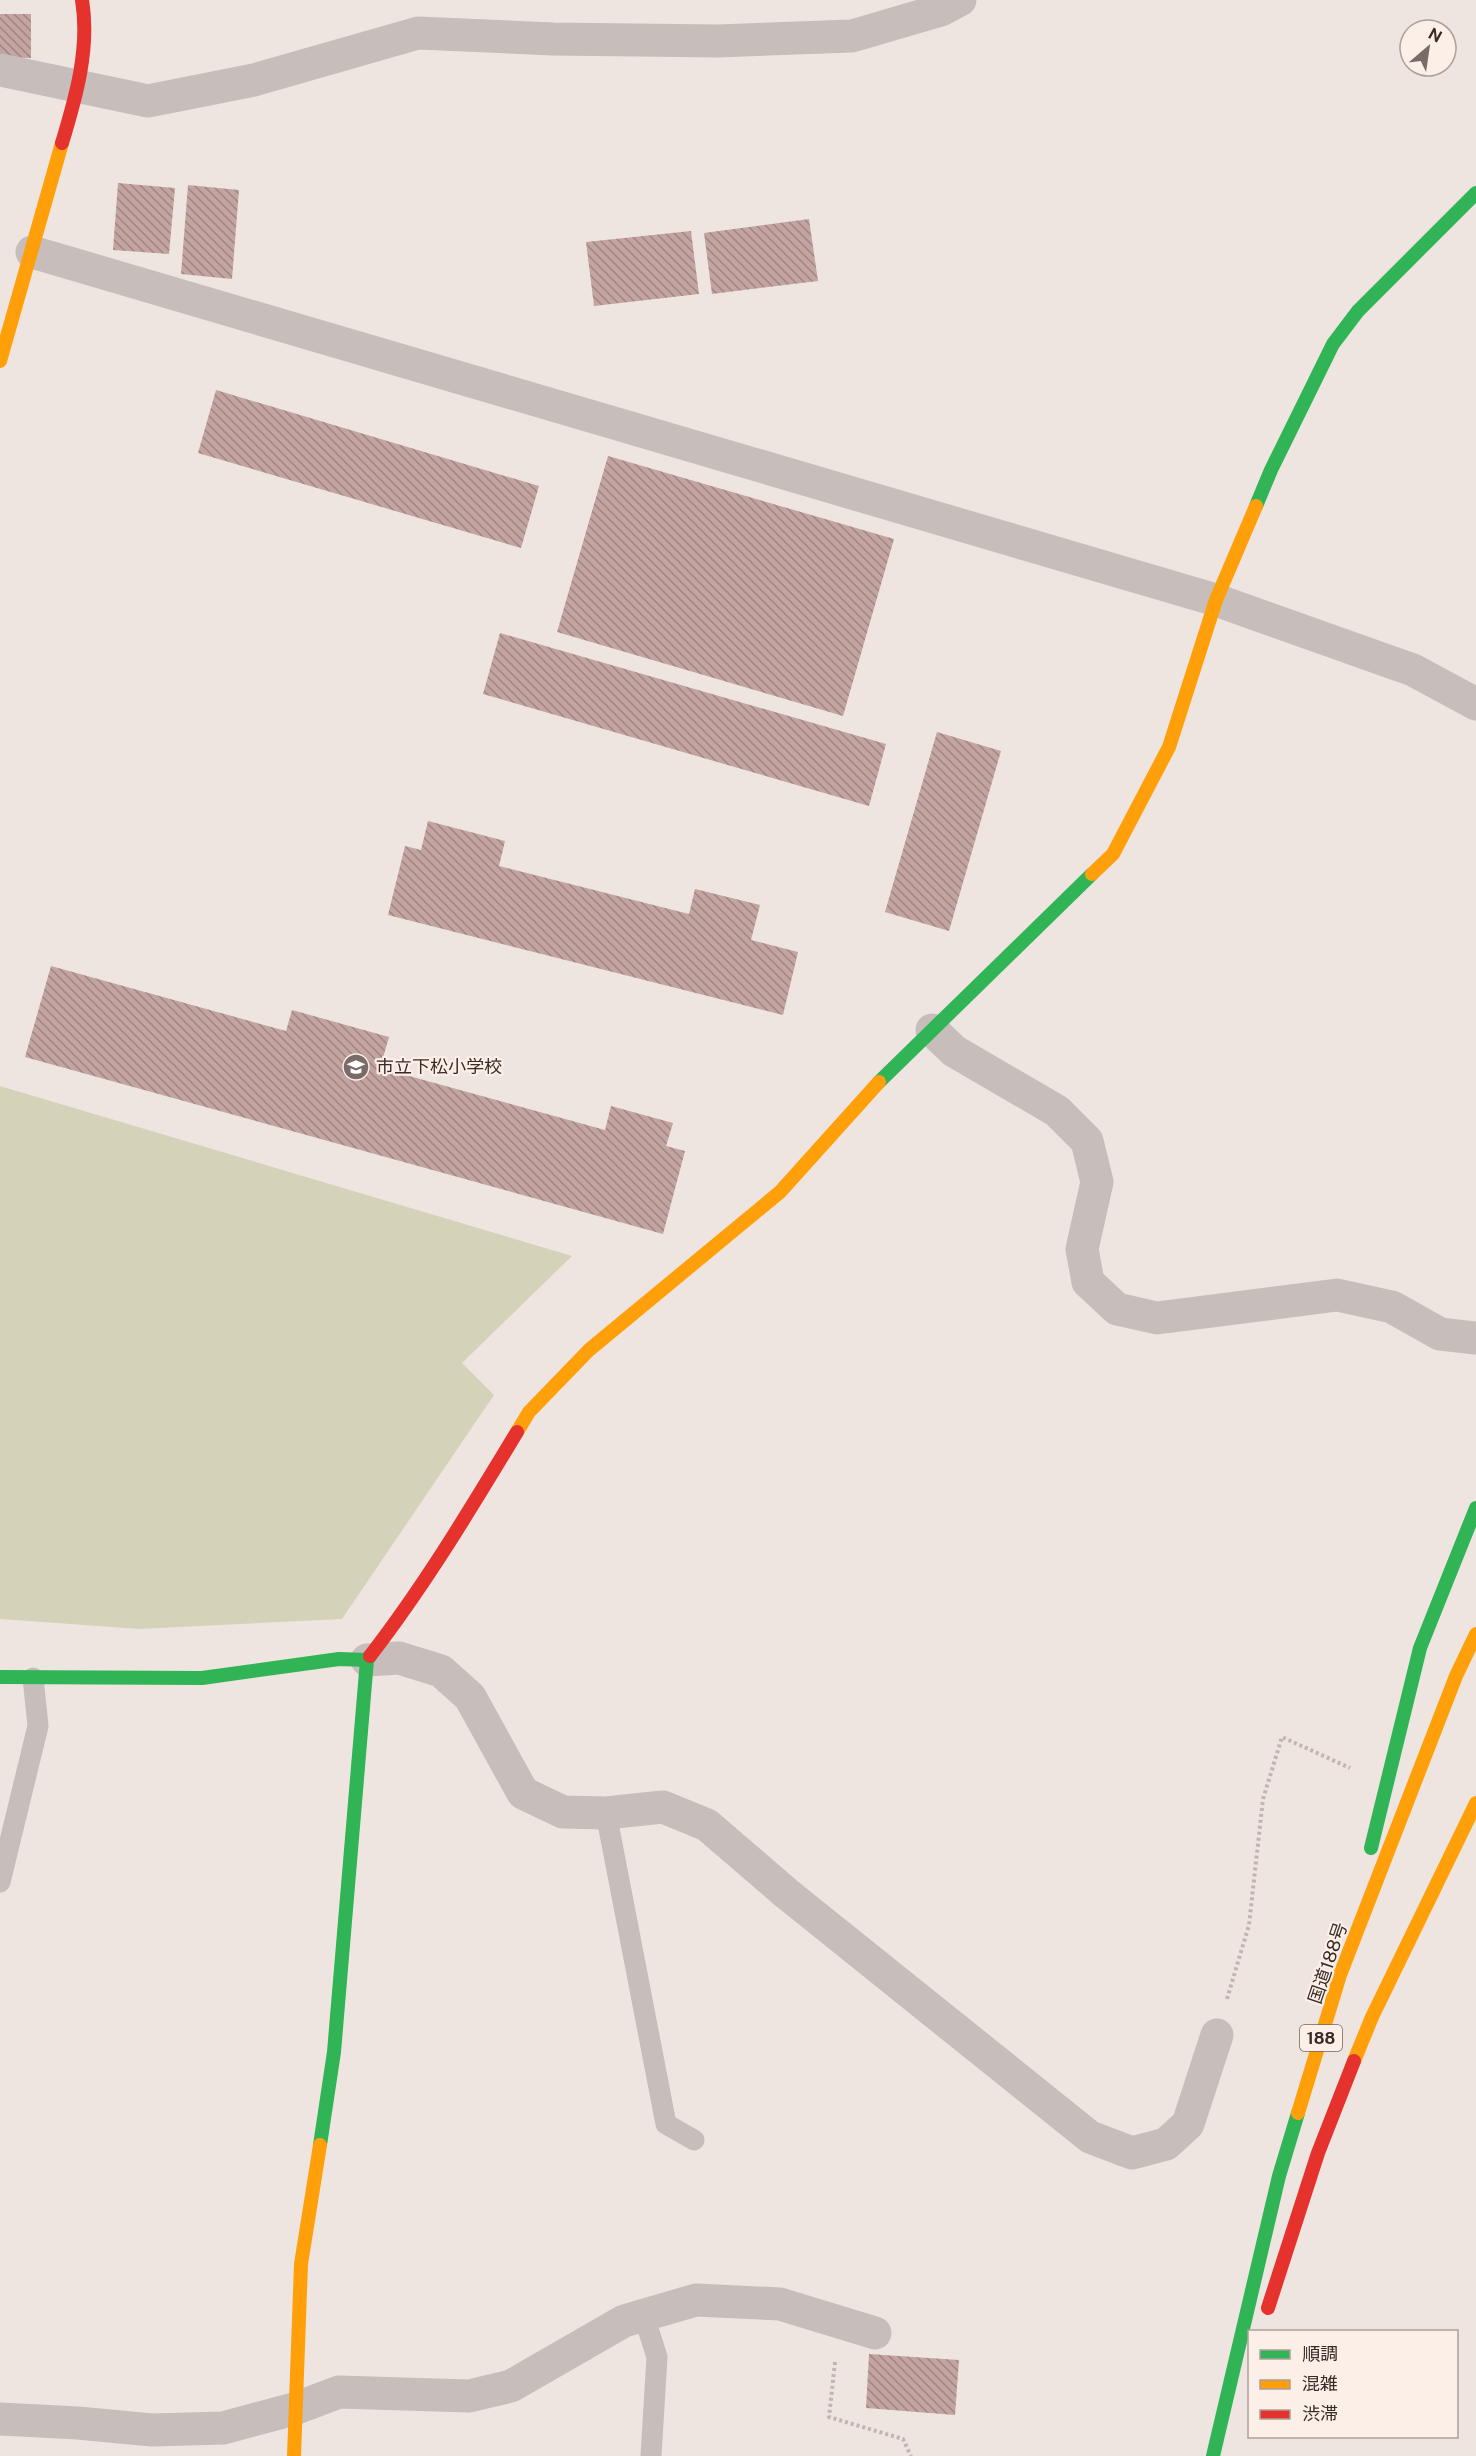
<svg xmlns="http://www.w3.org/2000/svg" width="1476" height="2456" font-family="'Public Sans','Noto Sans JP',sans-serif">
<defs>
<pattern id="building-back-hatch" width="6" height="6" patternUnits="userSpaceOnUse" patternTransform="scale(1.5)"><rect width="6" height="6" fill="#c3a4a1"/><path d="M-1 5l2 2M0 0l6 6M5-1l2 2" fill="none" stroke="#9f8683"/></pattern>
</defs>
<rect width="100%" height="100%" fill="#eee5e1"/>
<path fill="#d4d3b9" d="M 0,1086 L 572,1256 L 462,1363 L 494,1395 L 342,1619 L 139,1629 L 0,1619 Z"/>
<path fill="url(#building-back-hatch)" d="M 0,14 L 31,14 L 31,58 L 0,57 Z
M 118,183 L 175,188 L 169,254 L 113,250 Z
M 188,185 L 239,190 L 232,279 L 181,274 Z
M 809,219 L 818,281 L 712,294 L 704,233 Z
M 691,231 L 699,294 L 594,306 L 586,242 Z
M 216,390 L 539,486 L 521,548 L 198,453 Z
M 608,456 L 894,539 L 843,716 L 557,632 Z
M 500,633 L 886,744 L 869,806 L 483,694 Z
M 937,732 L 1001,751 L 949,931 L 885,912 Z
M 428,821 L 505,841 L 499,866 L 689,914 L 695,889 L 760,905 L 751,940 L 798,952 L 783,1015 L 388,915 L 405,846 L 421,850 Z
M 51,966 L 286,1031 L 292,1010 L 389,1037 L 380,1068 L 605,1130 L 611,1106 L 673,1123 L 666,1146 L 685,1151 L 663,1234 L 25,1057 Z
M 869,2354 L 959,2360 L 955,2415 L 866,2408 Z"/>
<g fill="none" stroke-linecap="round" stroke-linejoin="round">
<path stroke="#c0b5b2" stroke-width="4" stroke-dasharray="3 3" stroke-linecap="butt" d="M 1227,1999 L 1249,1925 L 1263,1799 L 1282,1737 L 1350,1768
M 835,2362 L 829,2417 L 903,2439 L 911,2456"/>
<path stroke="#c7bdba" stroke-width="21" d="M 606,1813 L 666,2124 L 694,2140
M 0,1882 L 38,1726 L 33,1678
M 644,2316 L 657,2357 L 651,2456"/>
<path stroke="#c7bdba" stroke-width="33" d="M 0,70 L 148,101 L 254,80 L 418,33 L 553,39 L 718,41 L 852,36 L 941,10 L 960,0
M 32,252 L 1216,600 L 1413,670 L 1476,704
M 932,1030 L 954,1051 L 1057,1111 L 1087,1141 L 1097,1182 L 1082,1249 L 1088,1282 L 1117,1309 L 1157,1318 L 1337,1295 L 1392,1307 L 1440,1334 L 1476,1338
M 367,1660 L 399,1658 L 441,1671 L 470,1697 L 523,1793 L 563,1812 L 606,1813 L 663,1807 L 707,1825 L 786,1893 L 1090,2137 L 1132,2153 L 1166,2144 L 1188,2124 L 1217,2035
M 0,2419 L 78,2423 L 152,2430 L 223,2428 L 294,2409 L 339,2392 L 469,2396 L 511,2386 L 624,2321 L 696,2300 L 780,2304 L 875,2333"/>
<path stroke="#30b455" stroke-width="14" d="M 1256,506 L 1271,470 L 1333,344 L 1358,311 L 1476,193
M 879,1082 L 1092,874
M 0,1677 L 202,1678 L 339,1659 L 367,1660
M 1371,1848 L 1420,1648 L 1476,1508
M 320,2145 L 334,2052 L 367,1660 L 370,1656
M 1213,2456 L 1279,2176 L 1298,2113"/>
<path stroke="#ff9f0a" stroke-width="14" d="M 0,361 L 62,143
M 1092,874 L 1113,854 L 1169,747 L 1216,600 L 1256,506
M 517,1432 L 529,1412 L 589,1350 L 780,1192 L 879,1082
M 1354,2061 L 1372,2017 L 1476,1803
M 1298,2113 L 1340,1975 L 1456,1676 L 1476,1634
M 294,2456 L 301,2264 L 320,2145"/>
<path stroke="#e5322d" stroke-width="14" d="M 62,143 C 76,97 90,48 82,0
M 370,1656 C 425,1585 471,1508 517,1432
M 1268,2308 L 1318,2153 L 1354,2061"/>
</g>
<defs>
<symbol id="school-disc" viewBox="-11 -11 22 22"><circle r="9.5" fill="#786b68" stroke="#fbefe8"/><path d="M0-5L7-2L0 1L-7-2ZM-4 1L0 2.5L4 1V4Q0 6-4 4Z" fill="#fff"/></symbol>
</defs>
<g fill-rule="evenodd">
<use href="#school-disc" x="341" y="1052" width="30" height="30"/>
</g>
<g text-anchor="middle" stroke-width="4.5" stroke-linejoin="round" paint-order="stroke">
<rect fill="#fbefe8" stroke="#736461" stroke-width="1.5" x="1300" y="2025" width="42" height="26" rx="4.5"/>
<g font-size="16" font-weight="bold" fill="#392927">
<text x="1321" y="2044">188</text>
</g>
<g font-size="18" fill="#392927" stroke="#fbefe8" text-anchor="start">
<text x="376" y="1073">市立下松小学校</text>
</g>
<g font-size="18" fill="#392927" stroke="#fbefe8">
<text transform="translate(1328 1963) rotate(-71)" y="6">国道188号</text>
</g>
</g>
<rect x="1248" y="2330" width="210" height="108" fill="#fbefe8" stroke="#ada09b" stroke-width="1.5"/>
<rect x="1260" y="2350" width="30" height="9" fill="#30b455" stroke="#ada09b" stroke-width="1.5"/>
<text x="1302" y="2360" font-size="18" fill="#392927">順調</text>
<rect x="1260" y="2380" width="30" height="9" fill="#ff9f0a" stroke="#ada09b" stroke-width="1.5"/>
<text x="1302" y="2390" font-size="18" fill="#392927">混雑</text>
<rect x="1260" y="2410" width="30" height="9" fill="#e5322d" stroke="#ada09b" stroke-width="1.5"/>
<text x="1302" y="2420" font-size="18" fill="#392927">渋滞</text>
<g transform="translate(1428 48) rotate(29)"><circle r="28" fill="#fbefe8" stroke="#ada09b" stroke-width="1.5"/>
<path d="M0-4.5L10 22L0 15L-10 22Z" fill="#786b68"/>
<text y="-9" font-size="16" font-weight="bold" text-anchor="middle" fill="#392927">N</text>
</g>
</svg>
